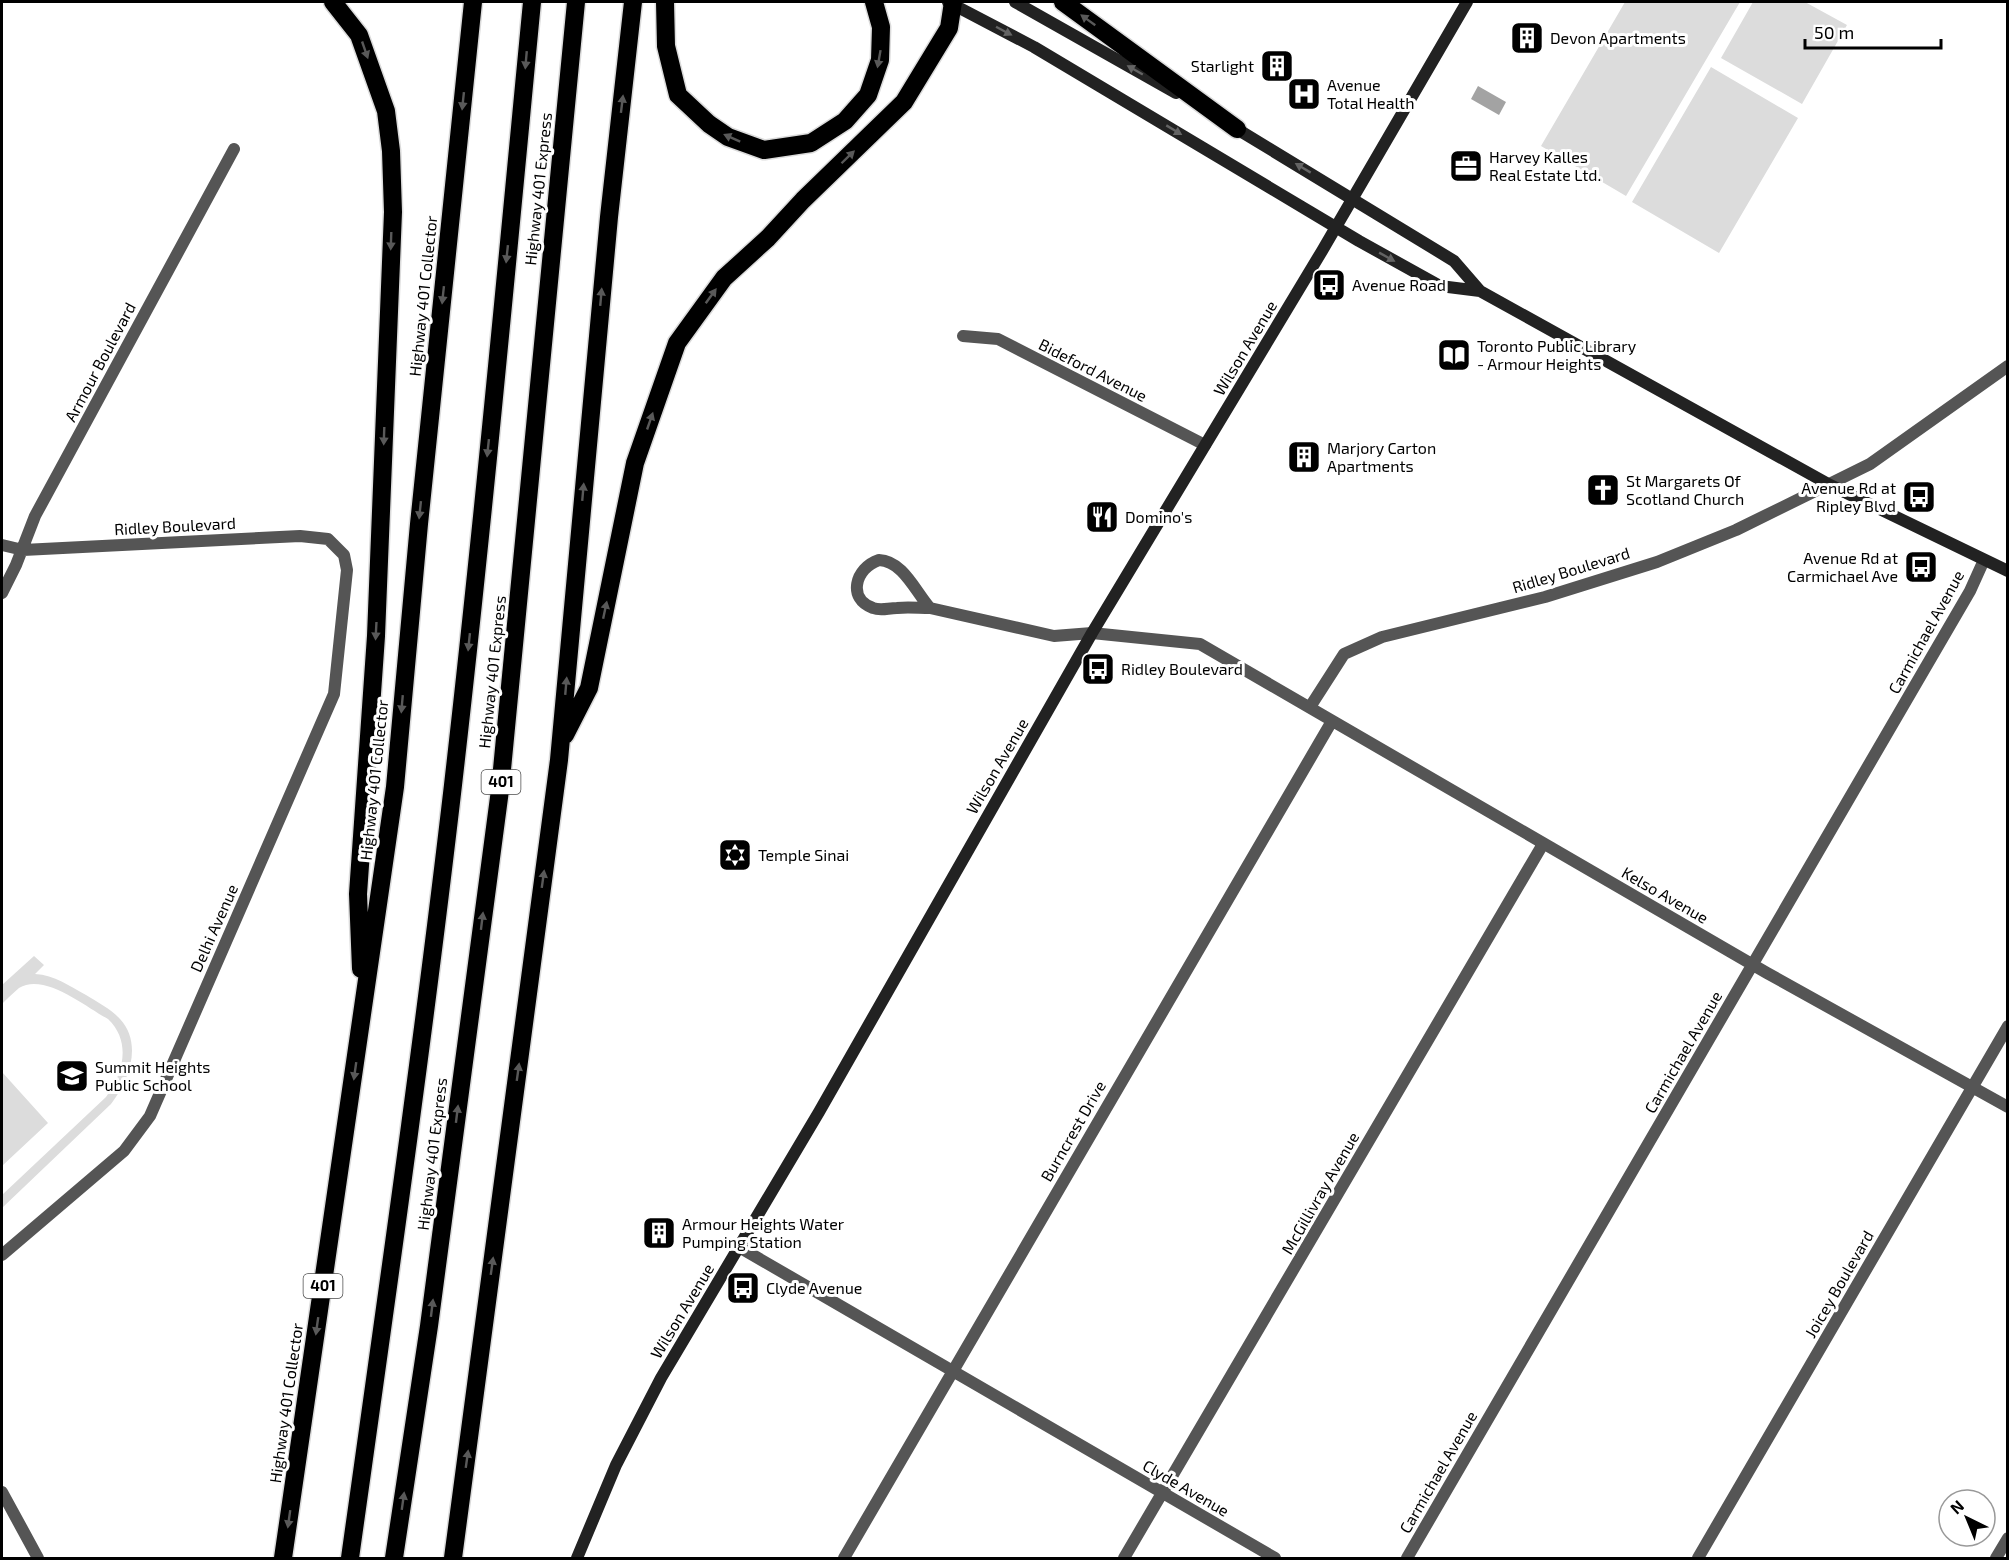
<svg xmlns="http://www.w3.org/2000/svg" width="2009" height="1560" font-family="'Exo 2',sans-serif">
<rect width="100%" height="100%" fill="#fff"/>
<path fill="#dcdcdc" d="M 1625,2 L 1740,2 L 1626,196 L 1541,146 Z
M 1753,2 L 1805,2 L 1847,25 L 1802,104 L 1721,58 Z
M 1711,67 L 1798,118 L 1719,253 L 1632,202 Z
M 34,956 L 44,965 L 35,974 C 55,975 69,986 86,995 C 97,1002 111,1009 120,1019 C 143,1044 129,1081 111,1104 L 2,1208 L 2,1195 L 106,1097 C 123,1074 132,1042 108,1019 C 86,1007 44,972 19,988 C 13,993 7,999 2,1004 L 2,985 Z
M 2,1072 L 48,1123 L 2,1166 Z"/>
<path fill="#a3a3a3" d="M 1478,86 L 1506,102 L 1499,115 L 1471,99 Z"/>
<g fill="none" stroke-linecap="round" stroke-linejoin="round">
<defs>
<path id="highway" d="M 333,2 L 359,35 L 386,111 L 391,151 L 393,212 L 376,636 L 358,894 L 361,969
M 665,2 L 666,46 L 678,95 L 709,124 L 728,137 L 764,150 L 811,143 L 845,121 L 868,95 L 880,60 L 881,27 L 874,2
M 1063,2 L 1237,129
M 565,735 L 589,688 L 635,463 L 677,343 L 724,278 L 768,238 L 803,200 L 904,102 L 949,28 L 953,2
M 283,1558 L 395,787 L 419,524 L 473,2
M 350,1558 C 386,1301 423,1044 453,785 C 483,524 507,263 532,2
M 394,1558 L 429,1326 L 500,790 L 576,2
M 453,1558 L 559,760 L 609,217 L 633,2"/>
</defs>
<use href="#highway" stroke="#dbdbdb" stroke-width="21"/>
<path stroke="#555" stroke-width="12" d="M 963,336 L 998,339 L 1205,445
M 2,545 L 23,550 L 300,536 L 328,539 L 344,555 L 347,570 L 334,694 L 150,1116 L 124,1151 L 2,1255
M 879,560 C 903,561 915,591 930,608 C 919,608 907,607 897,608 C 888,608 881,611 873,608 C 847,599 855,568 879,560 Z
M 2,593 L 16,565 L 35,516 L 234,149
M 930,608 L 1054,636 L 1092,633 L 1200,644 L 1767,973 L 2008,1107
M 1310,707 L 1344,654 L 1382,637 L 1545,597 L 1657,562 L 1736,530 L 1870,464 L 2008,366
M 739,1247 L 1275,1558
M 2,1492 L 38,1558
M 844,1558 L 1332,721
M 1124,1558 L 1543,844
M 1407,1558 L 1970,591 L 1984,560
M 1698,1558 L 2008,1026
M 1996,1558 L 2008,1538"/>
<path stroke="#222" stroke-width="12" d="M 948,2 L 1034,47 L 1359,241 L 1440,286 L 1480,291
M 1015,2 L 1176,93
M 1232,126 L 1454,261 L 1480,291 L 1830,485 L 2008,571
M 577,1558 L 616,1465 L 661,1378 L 819,1112 L 1092,633 L 1322,251 L 1467,2"/>
<use href="#highway" stroke="#000" stroke-width="18"/>
</g>
<defs><path id="oneway-solid" d="M-6-.8H1V-3.2L6.5 0L1 3.2V.8H-6Z" transform="scale(1.5)"/></defs>
<g fill="#595959">
<use href="#oneway-solid" transform="translate(1088 20) rotate(-144)"/>
<use href="#oneway-solid" transform="translate(365 50) rotate(71)"/>
<use href="#oneway-solid" transform="translate(879 59) rotate(100)"/>
<use href="#oneway-solid" transform="translate(526 60) rotate(95)"/>
<use href="#oneway-solid" transform="translate(463 101) rotate(96)"/>
<use href="#oneway-solid" transform="translate(622 104) rotate(-83)"/>
<use href="#oneway-solid" transform="translate(732 138) rotate(-156)"/>
<use href="#oneway-solid" transform="translate(848 157) rotate(-44)"/>
<use href="#oneway-solid" transform="translate(391 241) rotate(92)"/>
<use href="#oneway-solid" transform="translate(507 254) rotate(96)"/>
<use href="#oneway-solid" transform="translate(443 295) rotate(96)"/>
<use href="#oneway-solid" transform="translate(711 296) rotate(-54)"/>
<use href="#oneway-solid" transform="translate(601 297) rotate(-85)"/>
<use href="#oneway-solid" transform="translate(650 421) rotate(-71)"/>
<use href="#oneway-solid" transform="translate(384 436) rotate(92)"/>
<use href="#oneway-solid" transform="translate(488 448) rotate(96)"/>
<use href="#oneway-solid" transform="translate(583 492) rotate(-85)"/>
<use href="#oneway-solid" transform="translate(420 510) rotate(96)"/>
<use href="#oneway-solid" transform="translate(605 610) rotate(-78)"/>
<use href="#oneway-solid" transform="translate(376 631) rotate(93)"/>
<use href="#oneway-solid" transform="translate(469 642) rotate(96)"/>
<use href="#oneway-solid" transform="translate(566 686) rotate(-85)"/>
<use href="#oneway-solid" transform="translate(402 704) rotate(95)"/>
<use href="#oneway-solid" transform="translate(543 879) rotate(-82)"/>
<use href="#oneway-solid" transform="translate(482 921) rotate(-83)"/>
<use href="#oneway-solid" transform="translate(355 1071) rotate(98)"/>
<use href="#oneway-solid" transform="translate(518 1072) rotate(-82)"/>
<use href="#oneway-solid" transform="translate(457 1114) rotate(-83)"/>
<use href="#oneway-solid" transform="translate(492 1266) rotate(-82)"/>
<use href="#oneway-solid" transform="translate(432 1308) rotate(-83)"/>
<use href="#oneway-solid" transform="translate(317 1326) rotate(98)"/>
<use href="#oneway-solid" transform="translate(467 1459) rotate(-82)"/>
<use href="#oneway-solid" transform="translate(403 1501) rotate(-82)"/>
<use href="#oneway-solid" transform="translate(289 1519) rotate(98)"/>
</g>
<g fill="#646464">
<use href="#oneway-solid" transform="translate(1004 31) rotate(28)"/>
<use href="#oneway-solid" transform="translate(1135 70) rotate(-150)"/>
<use href="#oneway-solid" transform="translate(1174 130) rotate(31)"/>
<use href="#oneway-solid" transform="translate(1303 168) rotate(-149)"/>
<use href="#oneway-solid" transform="translate(1387 257) rotate(29)"/>
</g>
<defs>
<symbol id="building-square" viewBox="-11 -11 22 22"><rect x="-9" y="-9" width="18" height="18" rx="4" fill="#000" stroke="#fff"/><path d="M-4-6H4V6H1V3H-1V6H-4ZM-2.5-4.3h1.7v1.8h-1.7ZM.8-4.3h1.7v1.8H.8ZM-2.5-1h1.7V.8h-1.7ZM.8-1h1.7V.8H.8Z" fill="#fff"/></symbol>
<symbol id="hospital-square" viewBox="-11 -11 22 22"><rect x="-9" y="-9" width="18" height="18" rx="4" fill="#000" stroke="#fff"/><path d="M-5-5h3v3.5h4V-5h3V5h-3V1.5h-4V5h-3Z" fill="#fff"/></symbol>
<symbol id="office-square" viewBox="-11 -11 22 22"><rect x="-9" y="-9" width="18" height="18" rx="4" fill="#000" stroke="#fff"/><path d="M-6-3h4V-5.5h4V-3h4V5H-6ZM-1-4.5V-3h2v-1.5ZM-6 0V1H6V0Z" fill="#fff"/></symbol>
<symbol id="bus-square" viewBox="-11 -11 22 22"><rect x="-9" y="-9" width="18" height="18" rx="4" fill="#000" stroke="#fff"/><path d="M-5-6H5V4H4V6H2V4H-2V6H-4V4H-5ZM-3.5-4V0h7V-4ZM-3.5 1.2v1.5H-2V1.2ZM2 1.2v1.5H3.5V1.2Z" fill="#fff"/></symbol>
<symbol id="library-square" viewBox="-11 -11 22 22"><rect x="-9" y="-9" width="18" height="18" rx="4" fill="#000" stroke="#fff"/><path d="M-6-4Q-3-5.5-.7-3.5V5Q-3 3-6 4ZM6-4Q3-5.5 .7-3.5V5Q3 3 6 4Z" fill="#fff"/></symbol>
<symbol id="church-square" viewBox="-11 -11 22 22"><rect x="-9" y="-9" width="18" height="18" rx="4" fill="#000" stroke="#fff"/><path d="M-1.2-6h2.4v3.5h3.3v2.4h-3.3V6h-2.4V-.1h-3.3v-2.4h3.3Z" fill="#fff"/></symbol>
<symbol id="restaurant-square" viewBox="-11 -11 22 22"><rect x="-9" y="-9" width="18" height="18" rx="4" fill="#000" stroke="#fff"/><path d="M-5-6h1v4h1v-4h1v4h1v-4h1v5L-1.5 .5V6h-2V.5L-5-1ZM5-6V6H3V1.5H1.5Q1.5-4 5-6Z" fill="#fff"/></symbol>
<symbol id="synagogue-square" viewBox="-11 -11 22 22"><rect x="-9" y="-9" width="18" height="18" rx="4" fill="#000" stroke="#fff"/><path d="M0-6.5L5.6 3.2H-5.6ZM0 6.5L5.6-3.2H-5.6Z" fill="#fff"/></symbol>
<symbol id="school-square" viewBox="-11 -11 22 22"><rect x="-9" y="-9" width="18" height="18" rx="4" fill="#000" stroke="#fff"/><path d="M0-5L7-2L0 1L-7-2ZM-4 1L0 2.5L4 1V4Q0 6-4 4Z" fill="#fff"/></symbol>
</defs>
<g fill-rule="evenodd">
<use href="#building-square" x="1508" y="19" width="38" height="38"/>
<use href="#building-square" x="1258" y="47" width="38" height="38"/>
<use href="#hospital-square" x="1285" y="75" width="38" height="38"/>
<use href="#office-square" x="1447" y="147" width="38" height="38"/>
<use href="#bus-square" x="1310" y="266" width="38" height="38"/>
<use href="#library-square" x="1435" y="336" width="38" height="38"/>
<use href="#building-square" x="1285" y="438" width="38" height="38"/>
<use href="#church-square" x="1584" y="471" width="38" height="38"/>
<use href="#bus-square" x="1900" y="478" width="38" height="38"/>
<use href="#restaurant-square" x="1083" y="498" width="38" height="38"/>
<use href="#bus-square" x="1902" y="548" width="38" height="38"/>
<use href="#bus-square" x="1079" y="650" width="38" height="38"/>
<use href="#synagogue-square" x="716" y="836" width="38" height="38"/>
<use href="#school-square" x="53" y="1057" width="38" height="38"/>
<use href="#building-square" x="640" y="1214" width="38" height="38"/>
<use href="#bus-square" x="724" y="1269" width="38" height="38"/>
</g>
<g text-anchor="middle" stroke-width="6" stroke-linejoin="round" paint-order="stroke">
<g fill="#fff" stroke="#4c4c4c" stroke-width="1.5">
<rect x="481.5" y="770" width="39" height="24" rx="4.5"/>
<rect x="303.5" y="1274" width="39" height="24" rx="4.5"/>
</g>
<g font-size="15" font-weight="bold" fill="#000">
<text x="501" y="787">401</text>
<text x="323" y="1291">401</text>
</g>
<g font-size="16" fill="#000" stroke="#fff" text-anchor="start">
<text x="1550" y="44">Devon Apartments</text>
<text x="1254" y="72" text-anchor="end">Starlight</text>
<text x="1327" y="91">Avenue<tspan x="1327" dy="18">Total Health</tspan></text>
<text x="1489" y="163">Harvey Kalles<tspan x="1489" dy="18">Real Estate Ltd.</tspan></text>
<text x="1352" y="291">Avenue Road</text>
<text x="1477" y="352">Toronto Public Library<tspan x="1477" dy="18">- Armour Heights</tspan></text>
<text x="1327" y="454">Marjory Carton<tspan x="1327" dy="18">Apartments</tspan></text>
<text x="1626" y="487">St Margarets Of<tspan x="1626" dy="18">Scotland Church</tspan></text>
<text x="1896" y="494" text-anchor="end">Avenue Rd at<tspan x="1896" dy="18">Ripley Blvd</tspan></text>
<text x="1125" y="523">Domino's</text>
<text x="1898" y="564" text-anchor="end">Avenue Rd at<tspan x="1898" dy="18">Carmichael Ave</tspan></text>
<text x="1121" y="675">Ridley Boulevard</text>
<text x="758" y="861">Temple Sinai</text>
<text x="95" y="1073">Summit Heights<tspan x="95" dy="18">Public School</tspan></text>
<text x="682" y="1230">Armour Heights Water<tspan x="682" dy="18">Pumping Station</tspan></text>
<text x="766" y="1294">Clyde Avenue</text>
</g>
<g font-size="16" fill="#000" stroke="#fff">
<text transform="translate(538 189) rotate(-84)" y="6">Highway 401 Express</text>
<text transform="translate(423 296) rotate(-84)" y="6">Highway 401 Collector</text>
<text transform="translate(1245 348) rotate(-59)" y="6">Wilson Avenue</text>
<text transform="translate(100 362) rotate(-62)" y="6">Armour Boulevard</text>
<text transform="translate(1093 370) rotate(27)" y="6">Bideford Avenue</text>
<text transform="translate(175 526) rotate(-3)" y="6">Ridley Boulevard</text>
<text transform="translate(1571 570) rotate(-17)" y="6">Ridley Boulevard</text>
<text transform="translate(1926 632) rotate(-61)" y="6">Carmichael Avenue</text>
<text transform="translate(492 672) rotate(-84)" y="6">Highway 401 Express</text>
<text transform="translate(997 766) rotate(-60)" y="6">Wilson Avenue</text>
<text transform="translate(374 780) rotate(-84)" y="6">Highway 401 Collector</text>
<text transform="translate(1665 895) rotate(30)" y="6">Kelso Avenue</text>
<text transform="translate(214 928) rotate(-66)" y="6">Delhi Avenue</text>
<text transform="translate(1683 1052) rotate(-60)" y="6">Carmichael Avenue</text>
<text transform="translate(1073 1131) rotate(-60)" y="6">Burncrest Drive</text>
<text transform="translate(432 1154) rotate(-83)" y="6">Highway 401 Express</text>
<text transform="translate(1320 1193) rotate(-60)" y="6">McGillivray Avenue</text>
<text transform="translate(1839 1284) rotate(-60)" y="6">Joicey Boulevard</text>
<text transform="translate(682 1311) rotate(-59)" y="6">Wilson Avenue</text>
<text transform="translate(286 1403) rotate(-82)" y="6">Highway 401 Collector</text>
<text transform="translate(1438 1472) rotate(-60)" y="6">Carmichael Avenue</text>
<text transform="translate(1186 1488) rotate(30)" y="6">Clyde Avenue</text>
</g>
</g>
<rect width="2009" height="1560" fill="none" stroke="#000000" stroke-width="6"/>
<g transform="translate(1967 1518) rotate(317)"><circle r="28" fill="#ffffff" stroke="#999999" stroke-width="1.5"/>
<path d="M0-4.5L10 22L0 15L-10 22Z" fill="#000000"/>
<text y="-9" font-size="16" font-weight="bold" text-anchor="middle" fill="#000000">N</text>
</g>
<path d="M1805 39v9h136v-9" fill="none" stroke="#000000" stroke-width="3"/>
<text x="1814" y="39" font-size="18" fill="#000000" stroke="#ffffff" stroke-width="4.5" paint-order="stroke">50 m</text>
</svg>
